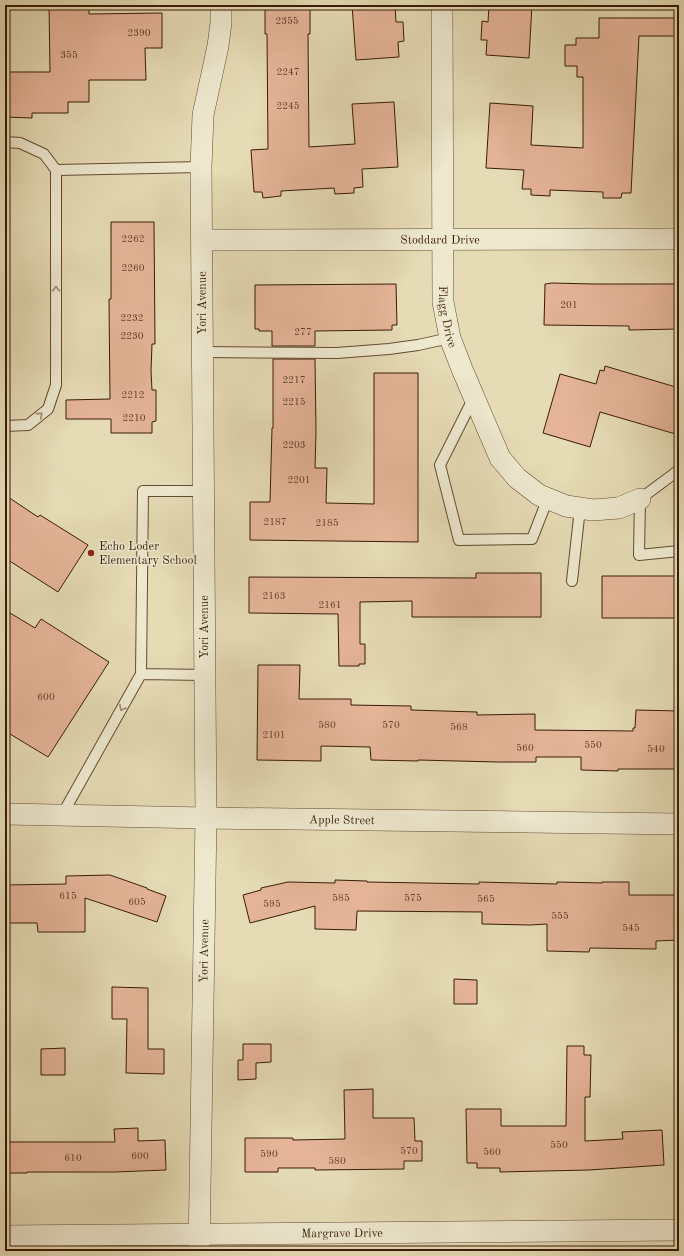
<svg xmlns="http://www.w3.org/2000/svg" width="684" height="1256" font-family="'Old Standard TT',serif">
<rect width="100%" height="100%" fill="#e5dbb5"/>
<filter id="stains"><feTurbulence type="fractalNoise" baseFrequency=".005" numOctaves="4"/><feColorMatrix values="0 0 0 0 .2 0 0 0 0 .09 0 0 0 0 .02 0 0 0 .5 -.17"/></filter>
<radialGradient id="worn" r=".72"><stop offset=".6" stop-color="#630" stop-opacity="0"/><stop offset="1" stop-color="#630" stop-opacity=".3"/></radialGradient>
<path fill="#e5b498" stroke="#381b07" d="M 49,5 L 89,5 L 89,14 L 162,13 L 162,48 L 145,48 L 146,80 L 89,80 L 89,102 L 68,102 L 68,113 L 32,113 L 32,118 L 5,117 L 5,72 L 50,72 Z
M 265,5 L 310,5 L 310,34 L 308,34 L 309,147 L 355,144 L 352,104 L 394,102 L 398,167 L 362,169 L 363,187 L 354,188 L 354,193 L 335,194 L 334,188 L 281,191 L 281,196 L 263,198 L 262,192 L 254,192 L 251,150 L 268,149 L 267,34 L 265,34 Z
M 352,5 L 395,5 L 396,22 L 403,22 L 404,41 L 398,42 L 399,57 L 356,60 Z
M 489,5 L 532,5 L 529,58 L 486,55 L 487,40 L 481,40 L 482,21 L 488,22 Z
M 599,18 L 679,18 L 679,36 L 639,36 L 631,193 L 622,193 L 621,198 L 603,198 L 603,192 L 550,190 L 550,196 L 531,195 L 531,189 L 522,189 L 524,170 L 486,168 L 490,103 L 533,106 L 531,145 L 583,148 L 583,77 L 577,77 L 577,66 L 565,66 L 565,45 L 576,45 L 576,38 L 599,38 Z
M 111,222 L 154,222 L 155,344 L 152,344 L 151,371 L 152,390 L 156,390 L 156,421 L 152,422 L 152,433 L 111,433 L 111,419 L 66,419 L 66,400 L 110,399 L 109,299 L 111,299 Z
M 552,283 L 594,284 L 679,284 L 679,329 L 629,330 L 629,326 L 544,325 L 545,284 Z
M 396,284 L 397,325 L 392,325 L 392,330 L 315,331 L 315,346 L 272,346 L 272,331 L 259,331 L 259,329 L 255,329 L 255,285 Z
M 273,359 L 315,359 L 316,431 L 315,468 L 327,468 L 326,503 L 374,504 L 374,373 L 418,373 L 418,542 L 250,540 L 250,502 L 270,502 L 272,428 L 273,428 Z
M 605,366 L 679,388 L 679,435 L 600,412 L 590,447 L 543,433 L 560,374 L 596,384 L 600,370 L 604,371 Z
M 5,495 L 38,517 L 40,515 L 88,545 L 58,592 L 5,558 Z
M 476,573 L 541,573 L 541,617 L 412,617 L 412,601 L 360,602 L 360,644 L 365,644 L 365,664 L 359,664 L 359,666 L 339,666 L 338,614 L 249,613 L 249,577 L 476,578 Z
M 602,576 L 679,576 L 679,618 L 602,618 Z
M 5,610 L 35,628 L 41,619 L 109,662 L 48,757 L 5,731 Z
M 258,665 L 300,665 L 299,699 L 351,699 L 351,705 L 411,706 L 411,710 L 477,712 L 477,715 L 535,714 L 535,730 L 633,731 L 633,728 L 635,728 L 636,710 L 679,711 L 679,769 L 618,769 L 618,771 L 581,770 L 581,757 L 536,757 L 536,762 L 498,762 L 418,760 L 418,761 L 371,760 L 370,747 L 321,746 L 321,761 L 257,760 Z
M 110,875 L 147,888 L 147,889 L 166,896 L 157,922 L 85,898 L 85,932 L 38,932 L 37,923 L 7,923 L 5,885 L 66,884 L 66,876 Z
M 335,880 L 367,881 L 367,882 L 479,884 L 479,882 L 557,884 L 557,882 L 602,883 L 602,882 L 629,882 L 629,895 L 679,895 L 679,940 L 656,941 L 656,949 L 590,948 L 589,952 L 547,951 L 547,924 L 530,925 L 482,924 L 482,912 L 357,911 L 356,930 L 315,929 L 315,906 L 250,923 L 243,895 L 261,890 L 261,888 L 288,882 L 335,883 Z
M 454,979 L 477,980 L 477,1004 L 454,1004 Z
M 112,987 L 148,988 L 148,1049 L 164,1049 L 164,1074 L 126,1073 L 127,1019 L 112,1019 Z
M 243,1044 L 271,1044 L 271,1062 L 256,1063 L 256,1079 L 238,1080 L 238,1060 L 243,1060 Z
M 567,1046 L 584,1046 L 584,1055 L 591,1055 L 590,1097 L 585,1097 L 585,1141 L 623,1139 L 622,1132 L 662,1130 L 664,1165 L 589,1170 L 500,1172 L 500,1168 L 477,1168 L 477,1163 L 467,1163 L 466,1109 L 501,1109 L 501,1126 L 566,1126 Z
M 65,1048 L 65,1075 L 41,1075 L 41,1049 Z
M 373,1089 L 373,1118 L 414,1118 L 415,1141 L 422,1141 L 422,1161 L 404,1161 L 404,1169 L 315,1170 L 315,1168 L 278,1168 L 278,1172 L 245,1172 L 245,1138 L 293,1138 L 293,1140 L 345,1139 L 344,1090 Z
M 138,1128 L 138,1141 L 165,1140 L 166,1170 L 115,1172 L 27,1172 L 27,1173 L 5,1173 L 5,1142 L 115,1142 L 114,1129 Z"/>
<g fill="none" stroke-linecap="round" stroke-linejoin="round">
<defs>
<path id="service" d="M 5,142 L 20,143 L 44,154 L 56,170 L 56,385 L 48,409 L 28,425 L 5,426
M 56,170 L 201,167
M 202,352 L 337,353 L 389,349 L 418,345 L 450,338
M 474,397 L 440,465 L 459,540 L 532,539 L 548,498
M 679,470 L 640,499 L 639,555 L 679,551
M 204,491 L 143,491 L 141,674 L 204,675
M 572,581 L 580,508
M 62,815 L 141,674"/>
<g id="minor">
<path id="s1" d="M 442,5 L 443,302 L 450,338 L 462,369 L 500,458 L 517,478 L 539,495 L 566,506 L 593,510 L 619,508 L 640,499"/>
<path id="s2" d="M 202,240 L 679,239"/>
<path id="s3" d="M 5,814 L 206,818 L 679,824"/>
<path id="s4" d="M 5,1236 L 679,1230"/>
<path id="s5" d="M 199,1251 L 206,818 L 201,167 L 203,115 L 218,46 L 221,23 L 221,5"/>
</g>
</defs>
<use href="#service" stroke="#634b32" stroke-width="12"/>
<use href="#minor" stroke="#634b32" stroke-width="22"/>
<use href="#service" stroke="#eee8cf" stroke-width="10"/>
<use href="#minor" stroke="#eee8cf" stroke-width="21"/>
</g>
<defs><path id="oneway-chevron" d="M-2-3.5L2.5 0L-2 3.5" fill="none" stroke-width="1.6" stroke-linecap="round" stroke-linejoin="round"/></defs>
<g stroke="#9c8c75">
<use href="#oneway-chevron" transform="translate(56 289) rotate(-90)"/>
<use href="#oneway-chevron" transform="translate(40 415) rotate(-40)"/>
<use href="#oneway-chevron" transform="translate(122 708) rotate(119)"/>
</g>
<circle fill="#8f2418" stroke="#eee8cf" stroke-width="1.5" cx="91" cy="553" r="4"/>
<g text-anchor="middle" stroke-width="3" stroke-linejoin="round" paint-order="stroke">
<g font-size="10" fill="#63412b">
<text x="287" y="24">2355</text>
<text x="139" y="36">2390</text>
<text x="69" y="58">355</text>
<text x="288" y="75">2247</text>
<text x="288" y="109">2245</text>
<text x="133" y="242">2262</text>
<text x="133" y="271">2260</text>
<text x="569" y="308">201</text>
<text x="132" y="321">2232</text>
<text x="303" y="335">277</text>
<text x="132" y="339">2230</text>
<text x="294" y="383">2217</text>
<text x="133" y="398">2212</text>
<text x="294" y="405">2215</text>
<text x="134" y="421">2210</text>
<text x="294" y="448">2203</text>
<text x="299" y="483">2201</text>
<text x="275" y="525">2187</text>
<text x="327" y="526">2185</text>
<text x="274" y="599">2163</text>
<text x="330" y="608">2161</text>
<text x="46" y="700">600</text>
<text x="327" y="728">580</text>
<text x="391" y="728">570</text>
<text x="459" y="730">568</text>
<text x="274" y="738">2101</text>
<text x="593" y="748">550</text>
<text x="525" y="751">560</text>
<text x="656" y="752">540</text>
<text x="68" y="899">615</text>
<text x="341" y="901">585</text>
<text x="413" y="901">575</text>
<text x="486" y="902">565</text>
<text x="137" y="905">605</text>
<text x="272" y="907">595</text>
<text x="560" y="919">555</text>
<text x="631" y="931">545</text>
<text x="559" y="1148">550</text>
<text x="409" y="1154">570</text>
<text x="492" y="1155">560</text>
<text x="269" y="1157">590</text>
<text x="140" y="1159">600</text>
<text x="73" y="1161">610</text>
<text x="337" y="1164">580</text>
</g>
<g font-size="12" fill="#381b07" stroke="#eee8cf">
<text dy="4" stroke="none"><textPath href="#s2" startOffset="238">Stoddard Drive</textPath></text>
<text transform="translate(202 303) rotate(-90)" y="4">Yori Avenue</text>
<text dy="4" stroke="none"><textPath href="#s1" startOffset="312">Flagg Drive</textPath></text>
<text transform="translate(204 627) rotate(-90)" y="4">Yori Avenue</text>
<text dy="4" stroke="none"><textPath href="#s3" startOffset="337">Apple Street</textPath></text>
<text dy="4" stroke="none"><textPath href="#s5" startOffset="300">Yori Avenue</textPath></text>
<text dy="4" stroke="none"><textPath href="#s4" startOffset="337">Margrave Drive</textPath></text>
</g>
<g font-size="12" fill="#381b07" stroke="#eee8cf" text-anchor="start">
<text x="99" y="550">Echo Loder<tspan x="99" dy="14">Elementary School</tspan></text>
</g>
</g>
<rect width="684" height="1256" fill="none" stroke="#e5dbb5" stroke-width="20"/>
<rect x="6" y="6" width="672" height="1244" fill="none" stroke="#381b07" stroke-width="2"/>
<rect x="10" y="10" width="664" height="1236" fill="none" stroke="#381b07"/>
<rect width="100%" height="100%" filter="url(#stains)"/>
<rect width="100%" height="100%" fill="url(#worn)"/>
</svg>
